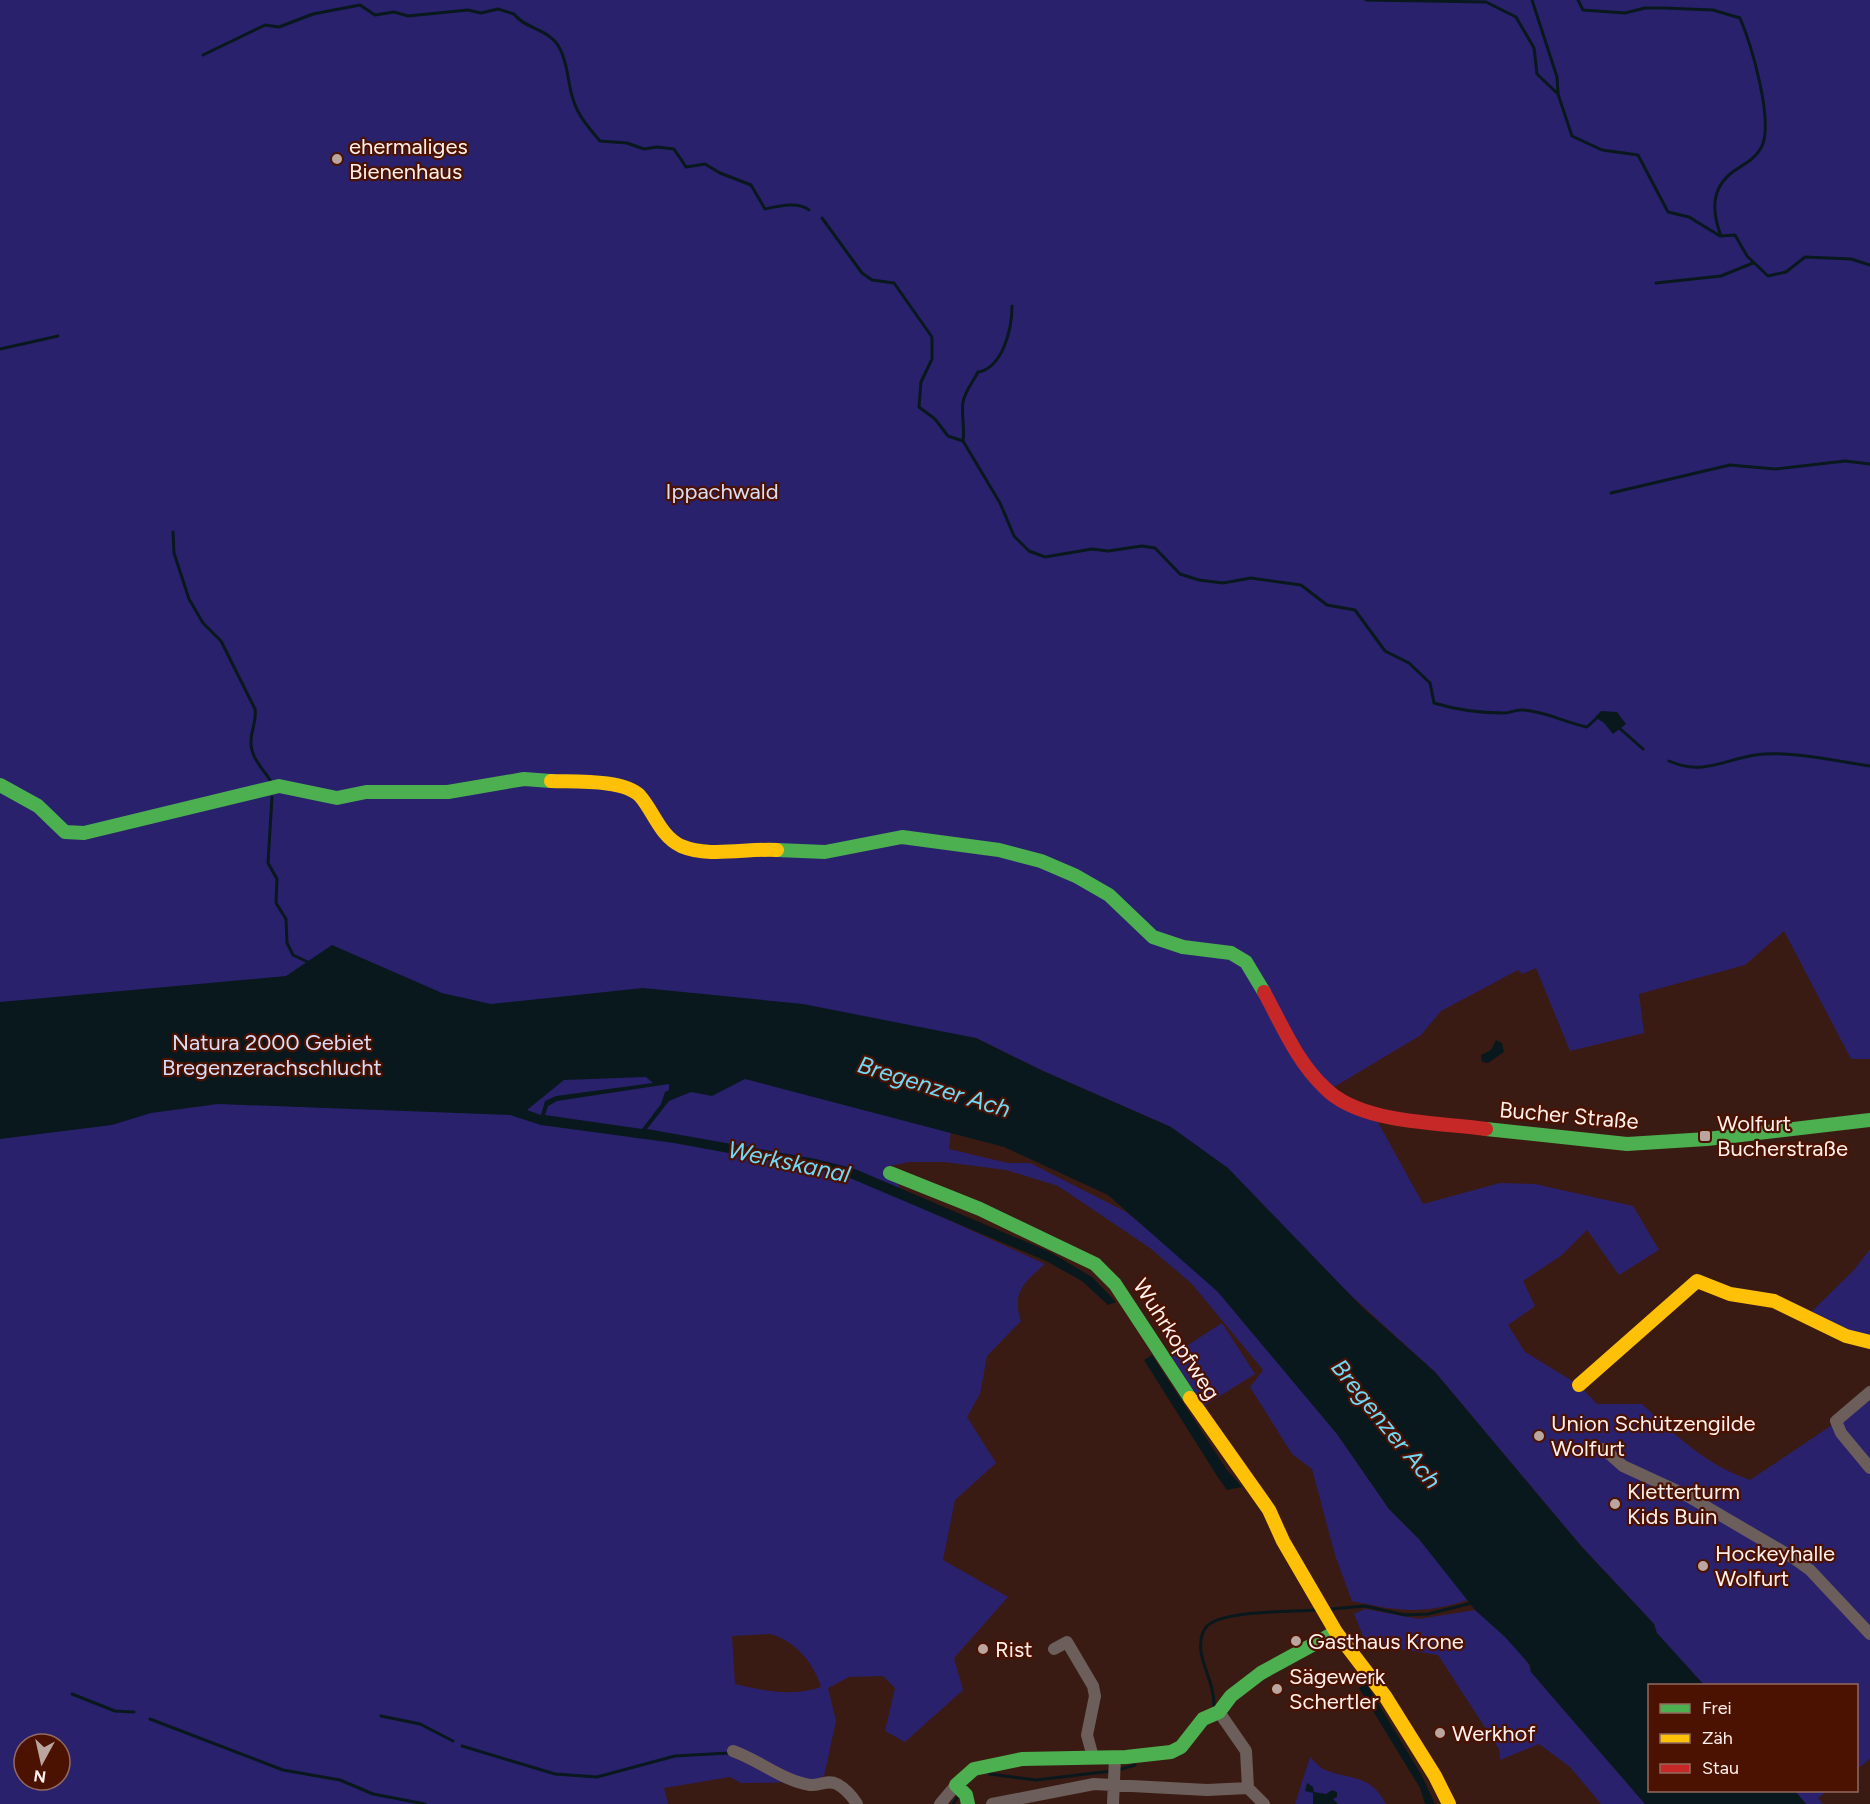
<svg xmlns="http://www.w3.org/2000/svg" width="1870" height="1804" font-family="Figtree,sans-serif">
<rect width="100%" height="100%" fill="#3a1b13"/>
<path fill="#2a216d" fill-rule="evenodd" d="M 0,0 L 1870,0 L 1870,1059 L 1851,1059 L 1784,931 L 1745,965 L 1639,994 L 1644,1033 L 1570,1051 L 1536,968 L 1522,974 L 1518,970 L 1441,1011 L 1421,1035 L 1324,1093 L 1375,1117 L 1423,1204 L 1500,1183 L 1535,1184 L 1633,1206 L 1659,1250 L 1619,1275 L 1587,1230 L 1562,1255 L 1523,1281 L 1535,1306 L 1508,1325 L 1525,1352 L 1579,1385 L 1597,1404 L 1642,1404 C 1677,1436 1704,1464 1750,1480 L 1838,1421 L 1870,1394 L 1870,1759 L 1857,1769 L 1856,1686 L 1704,1685 L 1656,1633 L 1654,1624 L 1581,1546 L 1435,1372 L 1162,1123 L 1043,1071 L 976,1038 L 961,1036 L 949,1149 L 1008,1163 L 1030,1163 L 1126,1212 L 1163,1242 L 1218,1292 L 1337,1434 L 1389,1509 L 1419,1539 L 1468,1600 C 1421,1615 1399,1611 1352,1601 L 1335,1555 L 1312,1469 L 1292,1454 L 1250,1387 L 1263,1370 L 1192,1284 L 1150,1248 L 1058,1186 L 1006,1170 L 944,1162 L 909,1162 L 890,1166 L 905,1200 L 1045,1264 C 1025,1282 1011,1292 1021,1321 L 987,1356 L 980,1394 L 967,1417 L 996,1463 L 955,1500 L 943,1560 L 1008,1597 L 954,1658 L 963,1690 L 905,1742 L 885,1731 L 895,1688 L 883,1676 L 849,1677 L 828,1688 L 836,1721 L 824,1776 L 810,1782 L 741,1783 L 730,1777 L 664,1788 L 668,1804 L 0,1804 ZM 771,1634 C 796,1642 813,1662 821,1687 C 792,1697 764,1691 735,1684 L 732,1636 ZM 24,1744 L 60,1744 L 60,1780 L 24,1780 Z
M 1870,1249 L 1870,1339 L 1808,1315 L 1854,1270 Z
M 1222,1323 L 1255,1374 L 1204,1406 L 1171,1356 Z
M 1365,1609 L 1419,1619 L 1475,1610 C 1491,1624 1528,1652 1531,1672 L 1645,1804 L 1601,1804 L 1570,1767 L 1539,1744 L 1500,1760 L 1499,1749 L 1438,1655 L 1387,1647 L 1368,1648 L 1354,1614 Z
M 1310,1757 C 1315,1762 1320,1768 1325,1770 C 1351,1780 1370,1774 1386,1804 L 1295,1804 Z
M 1795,1791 L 1827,1791 L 1818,1798 L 1823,1804 L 1806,1804 Z"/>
<path fill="#09181d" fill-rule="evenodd" d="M 1601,711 L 1617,712 L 1626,724 L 1613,734 L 1604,723 L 1595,717 Z
M 332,945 L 442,993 L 491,1004 L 643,988 L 803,1004 L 976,1038 L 1043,1071 L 1171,1127 L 1228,1168 L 1362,1307 L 1435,1372 L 1581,1546 L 1654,1624 L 1657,1633 L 1704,1685 L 1650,1686 L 1650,1790 L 1795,1791 L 1806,1804 L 1645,1804 L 1531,1672 L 1530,1665 L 1505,1637 L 1475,1610 L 1419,1539 L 1389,1509 L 1337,1434 L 1218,1292 L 1108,1195 L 1004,1147 L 745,1079 L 712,1096 L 691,1092 L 669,1101 L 647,1129 L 816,1159 L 855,1169 L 1050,1252 L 1092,1277 L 1116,1302 L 1108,1305 L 1082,1281 L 1046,1261 L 838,1173 L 674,1143 L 541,1125 L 510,1115 L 218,1104 L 151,1113 L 112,1125 L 0,1139 L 0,1002 L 286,976 ZM 646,1077 L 653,1083 L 556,1096 L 545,1101 L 541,1115 L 527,1110 L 564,1080 ZM 669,1084 L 669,1090 L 665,1092 L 661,1104 L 642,1129 L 545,1115 L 548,1106 L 557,1101 Z
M 1496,1040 L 1502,1043 L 1504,1052 L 1488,1063 L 1482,1062 L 1481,1055 L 1491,1050 Z
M 1152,1355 L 1227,1470 L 1242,1487 L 1227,1490 L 1217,1476 L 1144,1360 Z
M 1366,1683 L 1422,1776 L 1435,1804 L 1425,1804 L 1420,1788 L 1359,1688 Z
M 1307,1783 L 1313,1787 L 1314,1792 L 1326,1794 L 1332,1790 L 1337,1792 L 1337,1797 L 1333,1799 L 1338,1804 L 1313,1804 L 1313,1793 L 1305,1791 Z"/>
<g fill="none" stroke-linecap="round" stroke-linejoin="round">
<path stroke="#09181d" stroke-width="3" d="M 1366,0 L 1486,2 L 1516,17 L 1534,48 L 1537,74 L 1558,94 L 1572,136 L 1602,150 L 1638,155 L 1668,212 L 1689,217 L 1720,236
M 1532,0 L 1557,77 L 1558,93
M 1578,0 L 1583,10 L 1625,13 L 1645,8 L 1664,8 L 1713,10 L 1740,18 C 1751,44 1775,123 1761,148 C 1755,159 1744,164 1734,171 C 1710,188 1712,212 1721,236 L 1735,235 L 1747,256 L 1768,276 L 1786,272 L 1805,257 L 1851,259 L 1870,265
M 203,55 L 265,25 L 279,27 L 313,14 L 360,5 L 375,15 L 394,12 L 408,16 L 468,10 L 481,13 L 498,9 L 514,14 C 525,29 549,29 559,47 C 569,64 567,84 574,102 C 579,117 590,129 600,141 L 627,143 L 644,149 L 657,147 L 674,149 L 686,167 L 705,164 L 720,173 L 751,185 L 765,209 C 778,206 799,201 809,210
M 822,218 L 862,273 L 872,280 L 894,283 L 932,337 L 932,359 L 921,382 L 919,407 L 935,419 L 948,436 L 963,441 L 1000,503 L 1014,536 L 1029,551 L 1045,557 L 1092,549 L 1108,551 L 1142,546 L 1155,548 L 1180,574 L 1199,580 L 1223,583 L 1251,578 L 1301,585 L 1327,605 L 1355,610 L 1385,651 L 1409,663 L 1430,683 L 1434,703 C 1457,710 1480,713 1504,713 C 1511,713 1516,709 1523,710 C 1544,711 1564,722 1587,727 L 1599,716
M 1656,283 L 1721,276 L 1753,263
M 0,349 L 58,336
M 963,441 C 965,428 961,414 963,402 C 965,391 973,382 978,372 C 1003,368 1012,328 1012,306
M 1611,493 L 1730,465 L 1775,469 L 1845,461 L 1870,464
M 173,532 L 174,553 L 189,599 L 203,623 L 221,641 L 255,709 C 257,721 251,730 251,741 C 250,756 262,768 270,780
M 1617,726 L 1643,749
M 1669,761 C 1702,776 1723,760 1755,755 C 1789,750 1836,761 1870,766
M 272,797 L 268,863 L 277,879 L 276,903 L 286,919 L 287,943 L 293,955 L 310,963
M 1331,1609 L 1365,1606 L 1405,1615 L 1428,1614 L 1472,1603
M 72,1694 L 115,1711 L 134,1712
M 1214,1706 C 1215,1688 1204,1670 1201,1652 C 1200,1644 1201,1633 1207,1626 C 1223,1610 1292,1612 1316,1610
M 381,1716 L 420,1724 L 453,1741
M 150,1719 L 283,1770 L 340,1780 L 373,1794 L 425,1804
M 462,1746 L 555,1774 L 597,1777 L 675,1756 L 729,1753
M 1118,1770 L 1135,1765
M 990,1774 L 1036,1780 L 1112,1771
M 953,1804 L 959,1795"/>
<path stroke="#6c5e5a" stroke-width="12" d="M 1870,1392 L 1836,1421 L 1841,1433 L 1870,1468
M 1604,1449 L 1623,1466 L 1686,1495 L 1792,1557 L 1810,1570 L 1870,1634
M 1054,1649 L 1067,1642 L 1093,1686 L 1095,1696 L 1087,1735 L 1093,1757
M 1219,1712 L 1246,1751 L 1248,1788
M 733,1751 C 759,1760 783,1781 810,1785 C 820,1786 827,1779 837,1784 C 846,1789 852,1796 857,1804
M 940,1804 L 956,1785
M 992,1804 L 1094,1784 L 1207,1790 L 1248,1788 L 1264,1804
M 1113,1804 L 1115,1757"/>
<path stroke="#4caf50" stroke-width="14" d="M 0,785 L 38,806 L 65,832 L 84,833 L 279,786 L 337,798 L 366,792 L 448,792 L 524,779 L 551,781
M 777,850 L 825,852 L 902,837 L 999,850 L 1041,861 L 1076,876 L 1109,895 L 1153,937 L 1183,947 L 1231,953 L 1246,962 L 1264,992
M 1486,1129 L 1627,1144 L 1707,1139 L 1870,1120
M 890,1173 L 980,1209 L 1095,1264 L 1115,1284 L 1190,1398
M 968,1804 L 966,1795 L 956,1785 L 974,1769 L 1022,1759 L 1126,1757 L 1171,1752 L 1181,1747 L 1203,1719 L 1219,1712 L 1231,1696 L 1261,1673 L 1336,1632"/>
<path stroke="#ffc107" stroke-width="14" d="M 551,781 C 574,782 624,779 640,796 C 654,812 660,836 681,846 C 709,858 747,848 777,850
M 1579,1385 L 1697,1281 L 1730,1294 L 1774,1301 L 1846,1336 L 1870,1342
M 1190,1398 L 1269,1510 L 1283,1541 L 1336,1632 L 1385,1696 L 1435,1776 L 1449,1804"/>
<path stroke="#c62828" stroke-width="14" d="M 1264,992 C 1282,1025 1297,1062 1325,1088 C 1360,1124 1438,1122 1486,1129"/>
</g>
<g fill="#baa59f" stroke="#4b1202" stroke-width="2">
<circle cx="337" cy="159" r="6"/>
<rect x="1699" y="1130" width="12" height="12" rx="3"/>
<circle cx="1539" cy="1436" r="6"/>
<circle cx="1615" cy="1504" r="6"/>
<circle cx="1703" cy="1566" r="6"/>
<circle cx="1296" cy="1641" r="6"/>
<circle cx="983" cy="1649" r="6"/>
<circle cx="1277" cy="1689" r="6"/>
<circle cx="1440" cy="1733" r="6"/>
</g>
<g text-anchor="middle" stroke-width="4.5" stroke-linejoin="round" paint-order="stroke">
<g font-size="22" fill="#ffefeb" stroke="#4b1202" text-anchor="start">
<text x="349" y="154">ehermaliges<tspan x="349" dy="25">Bienenhaus</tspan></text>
<text x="1717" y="1131">Wolfurt<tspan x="1717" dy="25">Bucherstraße</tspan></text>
<text x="1551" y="1431">Union Schützengilde<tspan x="1551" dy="25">Wolfurt</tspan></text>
<text x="1627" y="1499">Kletterturm<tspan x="1627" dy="25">Kids Buin</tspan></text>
<text x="1715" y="1561">Hockeyhalle<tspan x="1715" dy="25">Wolfurt</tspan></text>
<text x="1308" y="1649">Gasthaus Krone</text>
<text x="995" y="1657">Rist</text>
<text x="1289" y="1684">Sägewerk<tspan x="1289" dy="25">Schertler</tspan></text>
<text x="1452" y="1741">Werkhof</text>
</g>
<g font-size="22" fill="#d9def7" stroke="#4b1202">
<text x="722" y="499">Ippachwald</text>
<text x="272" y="1050">Natura 2000 Gebiet<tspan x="272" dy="25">Bregenzerachschlucht</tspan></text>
</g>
<g font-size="22" fill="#ffefeb" stroke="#4b1202">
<text transform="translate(1569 1115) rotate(5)" y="8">Bucher Straße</text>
<text transform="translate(1177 1339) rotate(57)" y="8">Wuhrkopfweg</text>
</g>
<g font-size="24" font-style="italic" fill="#70daf6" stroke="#4b1202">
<text transform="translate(934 1087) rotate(17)" y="8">Bregenzer Ach</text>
<text transform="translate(789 1162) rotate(12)" y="8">Werkskanal</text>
<text transform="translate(1386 1424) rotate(51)" y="8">Bregenzer Ach</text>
</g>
</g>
<rect x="1648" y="1684" width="210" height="108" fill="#4b1202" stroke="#936a5f" stroke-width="1.5"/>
<rect x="1660" y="1704" width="30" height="9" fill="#4caf50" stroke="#936a5f" stroke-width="1.5"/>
<text x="1702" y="1714" font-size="18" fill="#ffefeb">Frei</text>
<rect x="1660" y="1734" width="30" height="9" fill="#ffc107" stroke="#936a5f" stroke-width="1.5"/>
<text x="1702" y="1744" font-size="18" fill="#ffefeb">Zäh</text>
<rect x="1660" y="1764" width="30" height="9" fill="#c62828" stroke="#936a5f" stroke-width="1.5"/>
<text x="1702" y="1774" font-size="18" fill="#ffefeb">Stau</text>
<g transform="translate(42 1762) rotate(188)"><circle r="28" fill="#4b1202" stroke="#936a5f" stroke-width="1.5"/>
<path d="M0-4.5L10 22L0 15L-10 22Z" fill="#baa59f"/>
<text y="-9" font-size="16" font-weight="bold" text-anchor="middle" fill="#ffefeb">N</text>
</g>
</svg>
